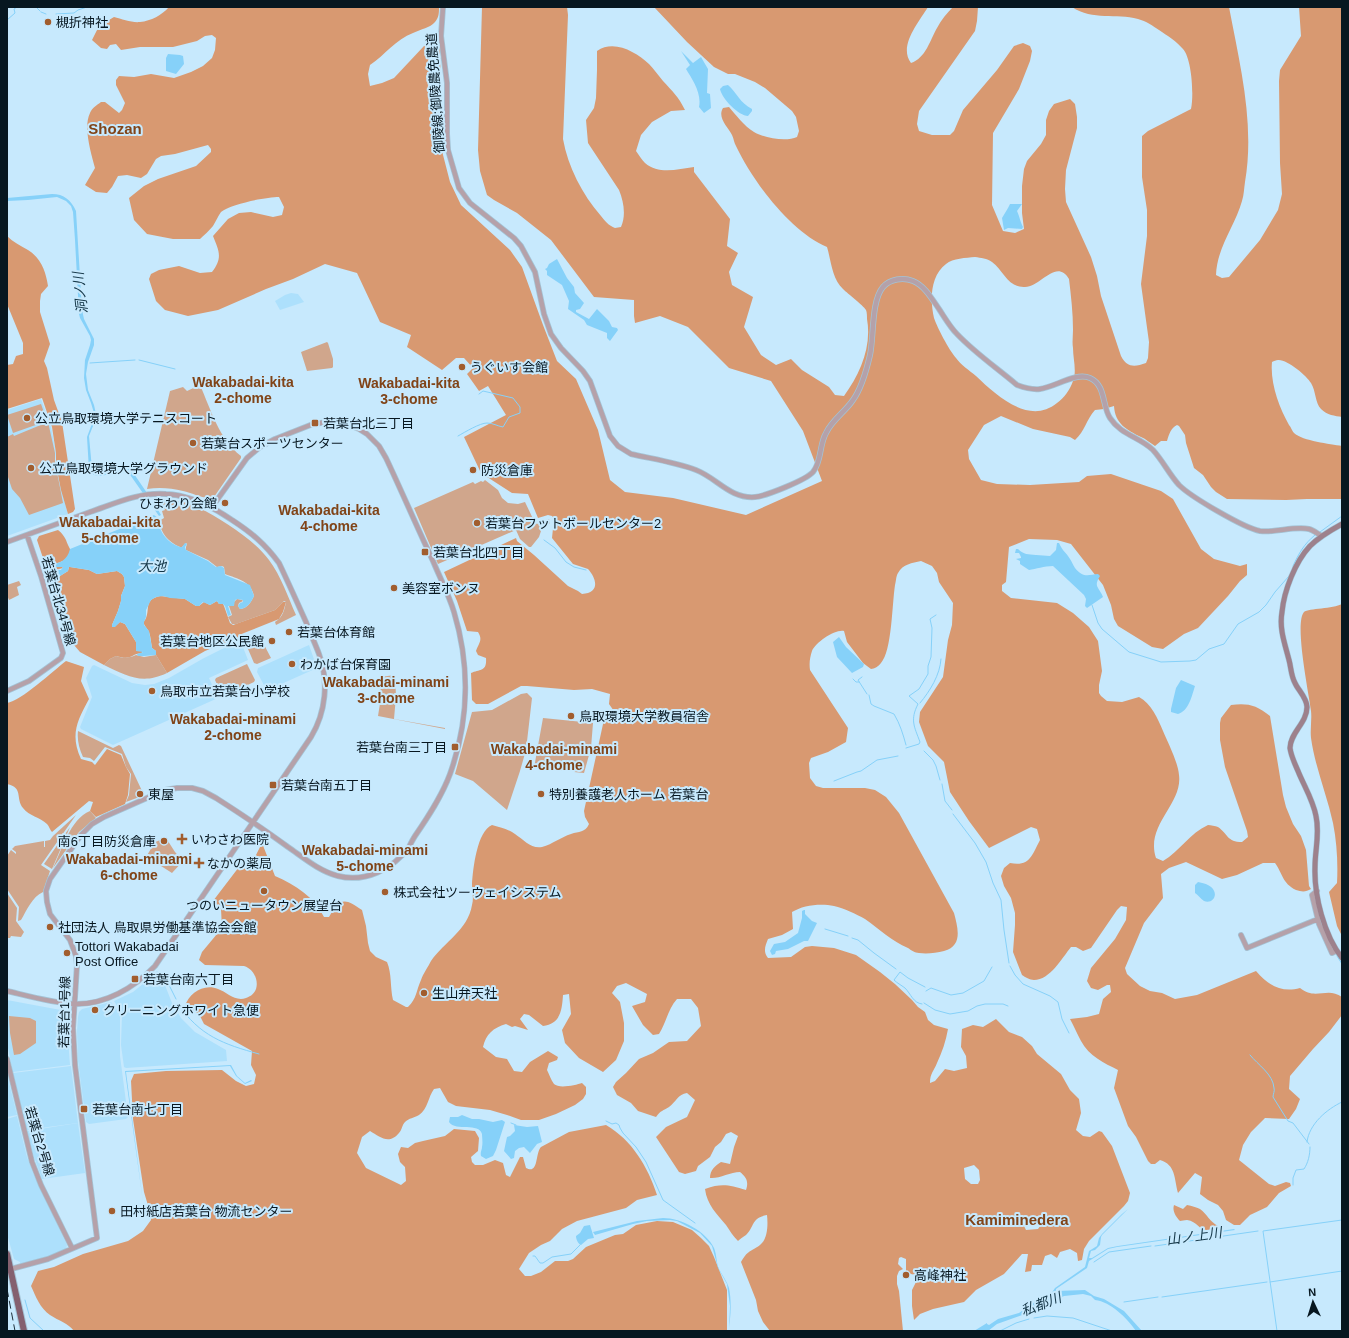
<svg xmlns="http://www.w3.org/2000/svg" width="1349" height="1338" font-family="Helvetica,'Noto Sans JP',sans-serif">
<rect width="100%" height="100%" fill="#c7e9fd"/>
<path fill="#ade0fc" d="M 291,293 L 298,294 L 304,302 L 280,310 L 275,301 L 285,295 Z
M 41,399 L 51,427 L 56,453 L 55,462 L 58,477 L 68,514 L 7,536 L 7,410 Z
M 241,642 L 248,660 L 209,678 L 218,698 L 113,745 L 81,729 L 80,727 L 92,697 L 86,678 L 92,666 L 94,665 L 132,683 L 145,685 L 154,684 L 169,678 L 204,658 L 222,649 Z
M 309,645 L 317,668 L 268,690 L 266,689 L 257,672 L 258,668 Z
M 157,971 L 161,975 L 172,1003 L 181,1018 L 195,1032 L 226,1050 L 227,1061 L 126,1068 L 124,1067 L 121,1045 L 122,1014 L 114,1001 L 133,992 L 149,979 Z
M 7,1000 L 66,1011 L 69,1015 L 69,1019 L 68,1039 L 70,1065 L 13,1072 L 7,1043 Z
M 111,1002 L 120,1014 L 120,1056 L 128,1117 L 126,1119 L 89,1124 L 86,1122 L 78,1061 L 77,1031 L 78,1017 L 79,1012 L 82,1009 Z
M 71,1066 L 78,1123 L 26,1130 L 13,1073 Z
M 7,1074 L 17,1115 L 7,1117 Z
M 17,1116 L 27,1157 L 33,1173 L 67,1245 L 66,1249 L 49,1256 L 20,1264 L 20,1262 L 14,1259 L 7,1234 L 7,1119 Z
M 78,1123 L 85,1173 L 42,1179 L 34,1157 L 27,1131 Z"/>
<path fill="#d0a68c" d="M 327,342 L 328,343 L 333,359 L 333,367 L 332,368 L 307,371 L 301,352 Z
M 200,385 C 211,410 219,439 241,456 L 241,458 L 214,497 C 204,500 193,493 183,491 C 171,488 159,487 147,489 L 170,391 L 183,387 L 187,391 Z
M 41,404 L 47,421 L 13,433 L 7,415 Z
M 48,422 L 55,453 L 55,462 L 63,503 L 29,515 L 20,498 L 12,489 L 7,474 L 7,437 L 13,434 L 14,436 Z
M 485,480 L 498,490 L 502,498 L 508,503 L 518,504 L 525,502 L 535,523 L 537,524 L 548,519 L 549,519 L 550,523 L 541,531 L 539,537 L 531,547 L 529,547 L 520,539 L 516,530 L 438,564 L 414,508 L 473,482 L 475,484 L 481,481 L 483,482 Z
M 163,499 C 173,500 183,501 193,505 C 216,515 255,540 269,560 C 281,576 288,597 296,615 L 276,625 L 275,622 C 283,617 284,611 286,602 L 284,601 L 275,610 L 236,624 L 232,624 L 228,617 L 232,615 L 229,606 L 234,606 L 234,602 L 237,599 L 242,600 L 243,601 L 239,603 L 238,606 L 240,609 C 248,608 251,602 254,596 C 251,581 238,579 225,574 L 224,567 L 222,566 L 217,567 L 208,560 L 186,550 L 186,547 L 187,544 L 186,543 L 182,547 L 180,547 C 168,542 161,533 159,521 L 164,518 L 162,511 L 165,510 L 161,501 Z
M 19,581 L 21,585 L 17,587 L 19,595 L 9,600 L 7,595 L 7,585 Z
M 260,637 L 271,658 L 257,664 L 254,663 L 245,642 Z
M 136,655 L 144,657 L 156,655 L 167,673 C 142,685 127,676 104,665 L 110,659 L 116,656 C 124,659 129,658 136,655 Z
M 247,664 L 255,680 L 254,682 L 224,696 L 222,695 L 215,680 L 216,678 Z
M 395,675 L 396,696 L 394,719 L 445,728 L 445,729 L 378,716 L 381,697 L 380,677 Z
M 527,693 L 532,698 L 526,750 L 520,771 L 507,810 L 473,781 L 455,774 L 472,712 L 492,710 L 521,694 Z
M 543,718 L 593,723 L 591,748 L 584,773 L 534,768 Z
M 78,731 L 113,748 L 119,745 L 121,746 L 143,793 L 142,796 L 126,802 L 129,795 L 131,774 L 126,767 L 122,754 L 105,747 L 94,761 L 90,758 L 83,757 C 79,748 77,740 78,731 Z
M 90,811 L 96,818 L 79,832 L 53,868 C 62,850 70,819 90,811 Z
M 76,815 L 41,865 L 50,871 L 43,892 C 32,897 27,910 21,920 L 18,921 L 19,907 L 7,889 L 7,856 L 11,850 L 16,854 L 16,852 L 12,849 L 15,846 L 44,841 L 44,847 L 45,847 L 45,841 L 50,840 L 53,836 Z
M 70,827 L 52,869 L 44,864 Z
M 166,838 L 175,852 L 183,861 L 172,873 L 150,859 L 151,857 L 149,859 L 146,857 L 155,842 Z
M 7,893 L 17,908 L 16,921 L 24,932 L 21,937 L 11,936 L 10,938 L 8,938 Z
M 9,1016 L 30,1018 L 36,1021 L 36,1043 L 20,1054 L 14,1055 L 10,1033 Z"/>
<path fill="#d89971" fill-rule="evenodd" d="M 169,7 L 439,7 C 439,13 439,17 435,22 C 430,28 421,29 413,33 C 396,39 385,55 370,65 L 368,74 L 370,86 L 382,83 L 394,78 L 424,46 L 433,42 L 439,44 L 440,53 L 442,151 L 450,182 L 461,205 L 510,250 L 522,267 L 543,325 L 557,361 L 576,379 L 598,430 L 610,480 L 625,492 L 673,498 L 746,515 L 822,481 L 803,431 L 771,381 L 729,368 L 688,327 L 660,316 L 635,323 L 634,316 L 634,300 L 594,297 L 551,240 L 517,213 L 494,200 L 487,195 L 480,171 L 478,150 L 482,7 L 567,7 L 568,15 L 563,139 C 568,167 582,194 601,216 C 604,220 609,226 615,228 C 617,228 619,227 621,227 C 626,216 624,202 619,190 L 588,143 L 586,120 L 594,108 L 596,98 L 597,70 L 597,51 C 614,39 636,52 649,64 C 654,69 658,75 663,81 C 673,92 678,96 685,110 L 671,111 L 652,122 L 641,135 L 636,151 C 639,155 642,160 645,163 C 659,175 678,169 694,167 L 694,172 L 730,219 L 727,246 L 738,253 L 729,272 L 732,285 L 753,297 L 744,327 L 761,355 L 776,365 L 791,359 L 802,370 L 829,387 L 835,395 L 844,396 C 860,374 872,347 867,319 C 867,317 867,312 866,310 C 863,305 848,294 843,289 C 832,279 831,260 827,247 C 791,232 753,182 736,146 C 734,143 734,139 732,135 C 728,127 717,118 723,108 L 729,107 C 736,115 744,126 754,132 C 764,138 786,142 797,137 L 799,131 L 796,117 L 792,111 L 765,88 L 755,82 L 735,74 L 728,74 L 714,67 L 687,42 L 654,7 L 729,7 L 732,8 L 734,7 L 928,7 C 919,22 898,46 911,63 C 926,58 930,40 937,28 C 941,20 947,13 953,7 L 978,7 L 977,21 L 975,31 L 919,111 L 917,124 L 919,131 L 932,135 L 950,135 L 954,131 L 963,110 L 997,70 L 1014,46 L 1023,43 L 1030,46 L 1032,51 L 1030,61 L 1019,89 L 993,133 L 992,205 L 1003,231 L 1015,233 L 1024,229 L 1022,213 L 1022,186 L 1024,169 L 1027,161 L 1041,144 L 1046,135 L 1046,120 L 1049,111 L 1054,104 L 1070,99 L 1075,104 L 1077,117 L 1077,128 L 1066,170 L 1065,189 L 1066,202 L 1091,257 L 1097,276 L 1101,296 L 1121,356 C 1127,368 1135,367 1146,363 L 1148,358 L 1149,342 L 1141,284 L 1147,236 L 1147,210 L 1142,177 L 1142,136 L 1148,131 L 1191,109 C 1194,96 1192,59 1183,49 C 1176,41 1168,36 1159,30 C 1153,26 1146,21 1138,19 C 1116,13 1093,21 1072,7 L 1229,7 C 1240,65 1255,124 1245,182 C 1244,188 1244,195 1242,201 C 1235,226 1217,247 1216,275 L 1222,278 L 1229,277 L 1260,240 L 1278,210 L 1282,194 L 1280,163 L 1279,81 L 1280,70 L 1301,36 L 1299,7 L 1342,7 L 1342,417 C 1335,416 1327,415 1321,409 C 1315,403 1316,391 1311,383 C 1307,376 1287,359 1278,360 C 1276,360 1274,361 1272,362 C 1270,383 1279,407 1289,425 C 1291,427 1292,431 1294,433 C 1303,441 1330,444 1342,446 L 1342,499 L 1307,499 L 1286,500 L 1227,499 L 1216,492 L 1211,487 L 1203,475 L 1194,468 L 1186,443 L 1185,435 L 1179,426 L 1177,425 C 1171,428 1169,434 1167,441 L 1161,441 L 1155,446 C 1150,443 1146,439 1141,437 C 1127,430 1115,424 1114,406 L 1104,409 L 1095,410 C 1086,420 1085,431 1075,440 L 1070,437 L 1033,429 L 1001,416 L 984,425 L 968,450 L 969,459 L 981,480 L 997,484 L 1030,485 L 1079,482 L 1087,476 L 1111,474 L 1161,491 L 1173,499 L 1201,549 L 1214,559 L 1240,566 L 1247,564 L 1247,575 L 1240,581 L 1228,596 L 1198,628 L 1184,634 L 1163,649 L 1152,647 L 1118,626 L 1114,619 L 1111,605 L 1103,585 L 1071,544 L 1057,540 L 1029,539 L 1009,547 L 1006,582 L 1002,585 L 1002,591 L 1011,598 L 1057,603 L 1073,613 L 1089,627 L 1098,641 L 1102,671 L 1099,685 L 1099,693 L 1101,696 L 1107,701 L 1122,702 L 1139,697 C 1151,703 1158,719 1163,731 C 1168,743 1178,762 1179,775 C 1183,804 1145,825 1156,858 L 1163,861 C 1180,851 1190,833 1208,825 C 1211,825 1215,826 1218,827 C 1228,834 1227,842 1242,842 L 1248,837 L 1247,831 L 1225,767 L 1220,740 L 1220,723 L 1221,718 L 1231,705 C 1248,703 1256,705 1270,716 L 1283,795 L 1286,807 L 1293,824 L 1301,836 L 1306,850 L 1309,886 L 1311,889 C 1306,892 1302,892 1296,890 C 1282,883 1283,874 1275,863 L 1263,863 L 1237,875 L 1222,879 L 1186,862 L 1169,868 L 1161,874 L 1163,898 L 1144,923 L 1125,968 L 1127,974 L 1140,986 L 1150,991 L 1162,993 L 1175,999 L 1197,995 L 1256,971 C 1268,985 1281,993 1300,988 C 1316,1001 1327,986 1342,997 L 1342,1015 L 1329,1032 L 1313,1049 L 1290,1076 L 1289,1089 L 1300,1099 L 1296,1109 L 1289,1119 L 1265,1118 L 1251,1132 L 1243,1145 L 1239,1160 L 1269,1184 L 1275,1186 L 1286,1182 L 1290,1183 L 1291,1186 L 1279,1193 L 1267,1207 L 1250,1215 L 1240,1225 L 1234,1225 L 1226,1220 L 1223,1211 L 1218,1205 L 1208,1200 L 1200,1194 L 1202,1177 L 1195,1173 L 1178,1193 C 1174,1178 1176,1165 1160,1160 L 1155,1164 L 1151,1164 L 1148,1161 L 1136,1137 L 1128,1126 L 1114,1088 L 1118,1070 C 1104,1063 1089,1056 1081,1041 C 1077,1034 1074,1026 1070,1019 L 1087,1017 L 1099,1014 L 1103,999 L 1111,992 L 1110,985 L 1107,985 L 1098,990 L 1091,988 L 1087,981 L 1091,968 L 1115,939 L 1126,920 L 1127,907 L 1121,906 L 1117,910 L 1091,948 L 1083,951 L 1076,947 L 1071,947 C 1062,958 1050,980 1034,980 C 1030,980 1025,977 1022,975 L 1013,952 L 1015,925 L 1015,913 L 1011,898 L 1004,886 L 1001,876 L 1004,868 L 1010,863 C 1030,867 1032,855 1040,840 L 1037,829 L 1031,827 L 989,848 L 969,821 L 950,792 L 944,762 L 928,746 L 919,722 L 920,712 L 943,677 L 948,640 L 952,625 L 953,603 L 939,582 L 937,573 L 932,566 L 921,561 C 912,563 903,564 898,573 C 896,576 896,582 895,585 C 892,604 892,651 881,663 C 879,666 874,669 871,669 L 863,663 L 847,642 L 844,631 C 835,629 816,642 812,651 C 810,657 809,663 810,670 L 848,728 L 846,742 L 828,752 L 811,758 L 809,763 L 810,778 L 816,786 L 823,788 L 865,788 L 875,790 L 886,797 L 899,813 L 954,913 C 958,928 963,946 944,951 C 936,953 927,954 919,953 C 915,953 911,950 908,948 C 892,941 879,929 865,919 C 856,914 844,908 834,906 C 821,903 803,905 792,912 L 793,929 L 782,935 L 768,939 C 765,946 763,952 768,958 L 791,957 L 805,947 L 812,946 L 834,948 L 856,955 L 880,972 L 895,984 L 912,1000 L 918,1007 L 925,1012 L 928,1020 L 934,1025 L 948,1029 C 946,1041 942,1052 937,1063 C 934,1071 930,1073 930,1083 L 935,1081 L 945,1069 L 954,1071 L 967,1068 L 966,1056 L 961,1047 L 962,1029 L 973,1025 L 983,1027 L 996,1019 L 1009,1032 L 1022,1037 L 1032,1046 L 1037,1054 L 1061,1074 L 1070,1090 L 1079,1099 L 1081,1113 L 1076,1130 L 1083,1136 L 1090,1137 L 1099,1131 L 1102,1132 L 1112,1146 L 1130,1193 L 1128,1201 L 1124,1206 L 1089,1241 L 1084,1249 L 1082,1260 L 1078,1261 L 1077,1253 L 1070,1249 L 1060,1252 L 1057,1258 L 1051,1254 L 1045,1256 L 1042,1265 L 1032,1265 L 1031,1271 L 1025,1272 L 1028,1254 L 1022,1254 L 1004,1274 L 976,1290 L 964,1302 L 933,1309 L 920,1314 L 914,1320 L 912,1306 L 912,1290 L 918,1278 L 916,1275 L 906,1273 L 906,1259 L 901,1257 L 899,1258 L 898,1264 L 903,1269 L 899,1271 L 897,1276 L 897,1284 L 899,1291 L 903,1331 L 770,1331 L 763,1322 L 758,1311 L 756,1300 L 741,1262 C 748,1250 749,1253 760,1245 C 768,1239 768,1224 767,1215 C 751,1218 755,1226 746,1235 C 743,1237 740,1239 738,1241 C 733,1236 730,1231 726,1225 C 717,1214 707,1205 705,1189 C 722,1183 729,1185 746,1190 C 749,1181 746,1177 740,1172 C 730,1172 719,1179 710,1178 C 710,1170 715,1166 721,1162 L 730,1164 L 734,1147 L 738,1136 L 731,1132 L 726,1134 L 721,1142 L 715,1147 L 710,1157 L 698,1166 L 696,1171 L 685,1174 L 679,1172 L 656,1137 L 666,1127 L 687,1117 L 695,1100 L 687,1093 C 678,1094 676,1102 669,1107 C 663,1111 661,1110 656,1117 L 638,1111 L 631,1103 L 617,1095 L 613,1087 L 616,1082 L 626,1073 L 639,1059 L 653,1053 L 669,1042 L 687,1041 L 701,1026 L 698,1008 L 691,999 L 677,999 C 668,1009 666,1023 659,1034 L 653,1035 L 643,1025 L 632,1006 L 645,1002 L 647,994 L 626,983 L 617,986 L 612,993 L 620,1002 L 624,1023 L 624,1041 L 616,1060 L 603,1072 L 579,1058 L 565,1043 L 562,1030 L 571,1014 L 569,994 L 563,995 C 562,1009 561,1024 543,1026 L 529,1015 L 524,1014 L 520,1019 L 528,1030 L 515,1026 L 512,1027 L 506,1024 C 493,1028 486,1034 483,1047 L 496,1057 L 507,1059 L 514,1071 L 522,1072 L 530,1062 L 548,1051 L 558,1057 L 557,1060 L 549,1063 L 547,1070 C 549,1074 551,1080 554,1084 C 559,1089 576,1085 582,1083 L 586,1087 L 586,1094 L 583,1099 L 575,1105 L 556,1114 L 539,1120 L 521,1120 L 507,1115 L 490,1110 L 456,1106 L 448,1102 L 440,1088 L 434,1089 C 428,1097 428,1109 419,1115 C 414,1118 409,1118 405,1122 C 402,1125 402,1130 399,1133 C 389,1145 380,1137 370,1131 L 362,1137 L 357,1153 L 366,1168 L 401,1185 L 406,1181 L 405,1167 L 400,1162 L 398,1154 L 401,1147 L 408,1148 L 415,1143 L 423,1141 L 445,1136 L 454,1129 L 475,1131 L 479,1138 L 478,1151 L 471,1157 L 472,1162 L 475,1165 L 483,1165 L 495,1160 L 503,1163 L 506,1175 L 510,1177 L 520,1157 L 523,1157 L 526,1168 C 539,1175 535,1153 541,1147 L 569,1132 L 606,1125 C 632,1140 648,1167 657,1195 L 637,1200 L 626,1208 L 577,1221 L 562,1229 L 550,1241 L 541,1245 L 529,1253 L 519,1269 L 525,1276 L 531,1276 L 541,1272 L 555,1261 L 568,1261 L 573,1259 L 586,1247 L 615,1235 L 623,1234 L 636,1225 L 657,1221 L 673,1222 L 692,1230 L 701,1238 L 709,1246 L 714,1257 L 727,1290 L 727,1331 L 74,1331 C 68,1323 59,1321 50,1315 C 40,1308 36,1297 31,1286 L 38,1271 L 54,1267 L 83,1254 L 128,1241 L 143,1231 L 151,1220 L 150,1212 L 144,1192 L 133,1119 L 131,1081 L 134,1074 L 166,1071 L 222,1070 L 236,1081 L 246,1086 L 254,1084 L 256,1075 L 251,1065 L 252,1051 L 204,1024 L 199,1014 L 185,1006 C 189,993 204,983 218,989 C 227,992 235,1002 246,998 C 263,993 258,970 244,966 L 205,965 L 199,960 L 202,952 L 222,928 L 221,909 L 213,901 L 242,863 L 255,857 L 262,843 L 275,876 C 296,885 314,897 324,917 L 329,917 C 340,897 345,898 362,910 L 366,926 L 368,943 L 370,951 L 376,957 L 387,962 C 392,974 390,987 393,1000 L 406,1007 L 408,1007 C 417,998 416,991 421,980 C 423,974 428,967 431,961 C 444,942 468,930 472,905 C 474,898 472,891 472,884 C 473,869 477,831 492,825 C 499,827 508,829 515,834 C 524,840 531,849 542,847 C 553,844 561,837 571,834 C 579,831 585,833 589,824 L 585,817 L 584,811 L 605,715 L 614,718 L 616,714 L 609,704 L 610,694 L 592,689 L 574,690 L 527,686 L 521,686 L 488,704 L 476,704 L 472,700 L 471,673 C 480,669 487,672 486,658 L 478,655 L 476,651 C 479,643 483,640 478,632 L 467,631 L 457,601 L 444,572 L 516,538 L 517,541 L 534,555 L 568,586 L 578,591 L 582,594 C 600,593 597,579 588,569 L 573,564 L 552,538 L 554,519 L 552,516 L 548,515 L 538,518 L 528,494 L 512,493 L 481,473 L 464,437 L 506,415 L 488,386 L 479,391 L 467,374 L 473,368 L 464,358 L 456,358 L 442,370 L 407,347 L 411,335 L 380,322 L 357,273 L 325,264 L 293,279 L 266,289 L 218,310 L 188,316 L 165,310 L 156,301 L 149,279 L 151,274 L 159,270 L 179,266 L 200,273 L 212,272 C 223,258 219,251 213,236 L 228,219 L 239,213 L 251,212 L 273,217 L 282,215 L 284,207 L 279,197 C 266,197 231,204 221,212 C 218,216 216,221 213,226 C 209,231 204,235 200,239 L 173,239 L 147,234 L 134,220 L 129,198 L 144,186 L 158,179 L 196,166 L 211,152 L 211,149 L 208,145 L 175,154 L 161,156 L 156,159 L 147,174 L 141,178 L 127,175 L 118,176 L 112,187 L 107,193 L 96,192 L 85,185 L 95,168 C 91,153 83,127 90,113 C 92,108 97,105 101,102 L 105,102 L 119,113 L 122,110 L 125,103 L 116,85 L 116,80 L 119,76 L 134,77 L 151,74 L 174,78 L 191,72 L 203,66 L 212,58 L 215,50 L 216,38 L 212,35 L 205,36 L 197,41 L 173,47 L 140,47 L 121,50 L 116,44 L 110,45 L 107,49 L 101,48 L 92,40 L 99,26 L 114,17 C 122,19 132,23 140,22 C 151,21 162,15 169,7 ZM 975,257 C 981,258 987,258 992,262 C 1004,271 1008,288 1025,287 C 1041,287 1056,258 1069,279 C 1071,296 1073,313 1073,330 C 1073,336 1072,342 1073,348 C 1073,359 1077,371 1073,381 C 1070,390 1064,398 1057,403 C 1029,426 996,395 976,376 C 969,370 961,365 956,358 C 949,350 937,327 934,318 C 930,301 930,276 946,264 C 953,258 966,258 975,257 ZM 974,1165 L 979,1170 L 980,1180 L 978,1184 L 971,1184 L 965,1179 L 964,1168 ZM 1041,1216 L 1043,1222 L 1038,1229 L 1026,1230 L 1024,1226 L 1026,1222 L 1030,1217 Z
M 7,236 C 13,242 21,246 28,250 C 41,258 46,272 48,286 L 41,294 L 40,301 L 40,312 L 50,344 L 44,361 L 47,368 L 54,400 L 62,422 L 75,509 L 73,512 L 68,514 L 61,490 L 56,465 L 56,453 L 52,427 L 42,398 L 7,409 L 7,365 L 13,364 L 16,356 L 23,354 L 23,343 L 7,304 Z
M 58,530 C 62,533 64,536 66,540 C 67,543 69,547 70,549 C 71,562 54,565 45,564 L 37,540 L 39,536 Z
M 56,566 L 62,567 L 63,568 L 55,570 L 53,574 L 54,577 L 60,576 L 68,571 L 69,567 L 70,567 L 89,570 L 97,574 L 117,571 L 122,574 L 124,577 L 125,586 L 121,596 L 121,601 L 118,611 L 112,625 L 114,627 L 120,622 L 125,624 L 136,642 L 136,651 L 142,651 L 142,653 C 130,654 132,661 116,656 L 110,659 L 104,665 L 80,652 L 74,645 L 70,639 L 46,568 Z
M 160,596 L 185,599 L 196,606 L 199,606 L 204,602 L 210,605 L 217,601 L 219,604 L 223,604 L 224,606 L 230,623 L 233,625 L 275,610 L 283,602 L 286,602 L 283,612 L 279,619 L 239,635 L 239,637 L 205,651 L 167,673 L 156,655 L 156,651 L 152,648 C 151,643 151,638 149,632 C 148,629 145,627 144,624 C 143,621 145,621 146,618 C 150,607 144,600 160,596 Z
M 1342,604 L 1342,936 L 1337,926 L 1329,892 L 1337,883 C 1338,864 1337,843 1333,823 C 1327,795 1315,767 1311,738 C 1310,729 1312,720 1311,711 C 1309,694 1294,623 1304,612 C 1309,608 1333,609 1342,604 Z
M 66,661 L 84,667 L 81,681 L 89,699 C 77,721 70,735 81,759 L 92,762 L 95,765 L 107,749 L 121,755 L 126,767 L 130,774 L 128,795 L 125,804 L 96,817 L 90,811 L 93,802 L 89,801 L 52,832 C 50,830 49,826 47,824 C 40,817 29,816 23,808 C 15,798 24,788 7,784 L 7,703 C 21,701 53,671 66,661 Z
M 1174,1205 L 1183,1209 L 1187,1205 C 1192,1206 1196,1207 1200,1209 C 1207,1214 1210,1222 1218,1226 C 1199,1237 1201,1222 1187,1220 C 1184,1220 1182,1221 1180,1221 C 1176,1217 1172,1211 1174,1205 Z"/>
<path fill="#86d1f9" d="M 681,51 L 693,63 L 701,57 L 708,69 L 707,93 L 710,94 L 711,108 L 704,113 L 699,107 C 702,93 692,79 686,69 L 690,65 Z
M 168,54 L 180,55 L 183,56 L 184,64 L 176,74 L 166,71 L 166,58 Z
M 728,85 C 737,93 740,103 752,109 L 752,111 L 748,116 C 739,116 722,99 720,89 L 723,86 Z
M 52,194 C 64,194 71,200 76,211 L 82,310 L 84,319 L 94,339 L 94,345 L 88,362 L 86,374 L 88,390 L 94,405 L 96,414 L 95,421 L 89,436 L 92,469 L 95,473 L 101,474 L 119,467 L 130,468 L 147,493 L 151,502 L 154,503 L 161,515 L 159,516 L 126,469 L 125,469 L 126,471 L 125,472 L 120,468 L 105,475 L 101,476 L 94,475 L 89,470 L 87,437 L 93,421 L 94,413 L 91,403 L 86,390 L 84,378 L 85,360 L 90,345 L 91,340 L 90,336 L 80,318 L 79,314 L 75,240 L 73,212 L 71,206 L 66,201 L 57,197 L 28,200 L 7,201 L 7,198 Z
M 1010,204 L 1022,204 L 1017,211 C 1019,215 1021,224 1023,227 L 1022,229 L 1008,228 L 1004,230 L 1002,218 L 1008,208 Z
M 557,259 L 567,278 L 574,287 L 575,293 L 584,303 L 580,309 L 576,310 L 576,312 L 589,319 L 597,309 L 609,321 L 612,327 L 617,328 L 618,330 L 610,341 L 607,338 L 607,333 L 587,325 L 584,320 L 568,309 L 569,301 L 562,285 L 547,275 L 547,271 L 545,269 L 547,268 L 549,264 Z
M 154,515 L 158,518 L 158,520 L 145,526 L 146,529 L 150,528 L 149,525 L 158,521 C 160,533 168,543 180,547 L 182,547 L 185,543 L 187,544 L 185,547 L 186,550 L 208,561 L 216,567 L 221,566 L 224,568 L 225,575 L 250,585 L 254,596 C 251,602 248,608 240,609 L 238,606 L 240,603 L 243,602 L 243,600 L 238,599 L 235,600 L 234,606 L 228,606 L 231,615 L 228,616 L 225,606 L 223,604 L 219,604 L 217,601 L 210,605 L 203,602 L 199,606 L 196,606 L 185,599 L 170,598 L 163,596 L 156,597 L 151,600 L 146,610 L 146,617 L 144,622 L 144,625 L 149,631 L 152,648 L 156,651 L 156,655 L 144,656 L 138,656 L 137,654 L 143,652 L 136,651 L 136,642 L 125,624 L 120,622 L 115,627 L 112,627 L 112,625 L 118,611 L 121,601 L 121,596 L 125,586 L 124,577 L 122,574 L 117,571 L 97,574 L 89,570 L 70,567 L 69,567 L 68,571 L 60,576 L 54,576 L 53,572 L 55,570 L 61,570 L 63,567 L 46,567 L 45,564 C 57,565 67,562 70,549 Z
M 1057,543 L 1059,543 C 1063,552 1066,552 1070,559 C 1072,562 1073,565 1075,568 C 1083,578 1088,575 1098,574 L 1100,576 C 1093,587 1099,587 1103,597 L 1087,608 L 1085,606 L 1086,599 L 1084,595 L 1053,566 C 1044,566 1036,569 1029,570 L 1020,564 L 1020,561 L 1016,559 L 1021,558 L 1021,557 L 1019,553 L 1015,553 L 1016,549 L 1018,549 C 1024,555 1028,554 1036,555 C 1041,555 1045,556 1050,556 L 1056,550 Z
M 839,637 L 846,647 L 864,664 L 863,667 L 852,673 L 837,657 L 833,642 Z
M 1181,680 L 1195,686 C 1192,695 1189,711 1178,714 L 1171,712 L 1171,709 L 1176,688 Z
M 1198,882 C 1224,886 1215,906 1204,901 C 1201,899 1198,895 1195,893 L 1195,885 Z
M 804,910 L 805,910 L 805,914 L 812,921 L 817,923 L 808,941 L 804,941 L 788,949 L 776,951 L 775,954 L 772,955 L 770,951 L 774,944 L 785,942 L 798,933 L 802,918 L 802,911 Z
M 231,1065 L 237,1076 L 245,1083 L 251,1080 L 252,1081 L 245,1084 L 236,1076 L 230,1066 L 126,1072 L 143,1202 L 125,1071 Z
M 462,1115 L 472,1119 L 479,1119 L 493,1122 L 502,1120 L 505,1122 L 496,1150 L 493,1156 L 486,1159 L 481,1156 C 480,1152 482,1150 482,1147 C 483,1143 482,1137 482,1134 C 479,1122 456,1132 449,1122 L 450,1117 L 458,1117 Z
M 514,1125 L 527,1127 L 538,1126 L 542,1142 L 537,1144 L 530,1153 L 524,1147 L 519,1148 L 515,1151 L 514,1158 L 511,1159 L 504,1151 L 507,1137 L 510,1136 L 515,1131 Z
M 1128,1209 L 1102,1235 L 1101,1237 L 1100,1245 L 1095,1250 L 1091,1251 L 1089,1258 L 1092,1258 L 1108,1248 L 1118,1246 L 1234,1229 L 1235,1230 L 1117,1247 L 1108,1249 L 1089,1261 L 1087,1268 L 1056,1289 L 1056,1291 L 1085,1290 L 1094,1296 L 1104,1299 L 1124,1311 L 1142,1331 L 1136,1331 C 1127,1318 1111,1302 1095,1300 L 1091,1296 L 1083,1294 L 1064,1296 L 1036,1310 L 997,1324 L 988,1331 L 974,1331 L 987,1323 L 987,1324 L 989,1325 L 998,1319 L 1019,1313 L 1042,1297 L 1051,1294 L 1055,1288 L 1085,1267 L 1089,1251 L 1097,1246 L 1099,1238 L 1102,1234 L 1122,1214 Z
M 663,1218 C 681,1218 706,1231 714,1248 C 717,1255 716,1263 719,1269 C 722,1275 727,1281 729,1288 C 731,1297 731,1310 730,1319 C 730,1323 729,1326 729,1330 L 730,1306 L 727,1284 L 718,1268 L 712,1246 L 700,1233 L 677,1221 L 670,1220 L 647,1221 L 633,1224 L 595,1235 L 593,1232 L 637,1221 Z
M 590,1225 L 594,1238 L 588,1239 L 581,1245 C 578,1244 576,1239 576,1236 L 580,1233 L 584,1226 Z"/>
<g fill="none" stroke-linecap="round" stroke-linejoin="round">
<path stroke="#86d1f9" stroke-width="1" d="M 36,7 L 40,11
M 41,12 L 46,14
M 56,14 L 74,13 L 78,10 L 87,7
M 7,20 L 15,13 L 14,9 L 17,7
M 139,360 L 175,369
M 90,363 L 135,360
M 458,436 C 465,432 480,423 487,423 C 493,423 497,426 503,427 L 509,417 L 520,413 L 520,407 L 513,398 L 483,391 L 479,394
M 1320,532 L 1342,516
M 544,540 L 555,548 L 566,562 L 574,567 L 586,570
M 1293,566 C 1299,553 1304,544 1315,535
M 1092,605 L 1098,623 L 1102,629 L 1129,652 L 1161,662 L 1190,661 L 1196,660 L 1209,649 L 1224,644 L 1238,624 L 1259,612 L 1266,605 L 1275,592 L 1289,576
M 862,677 L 858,680 L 867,694
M 853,679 L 856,682 L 859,682
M 869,695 L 871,704 L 874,706 L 894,714 C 900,724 903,734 906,745
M 920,703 C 930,691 940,675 941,659
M 906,748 L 919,744 L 920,742 C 914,726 910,720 918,704 L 909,696 L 919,689 L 928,674 L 928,666 L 931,657 L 932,628 L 930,619 L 936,615
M 924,751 L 933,760 L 936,766 L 940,780
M 834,781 L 857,772 L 861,771 L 877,760 L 898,756
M 942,784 L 945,801 L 952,810
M 953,814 L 975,843 L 986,862 L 993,883 L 1001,900 L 1004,930 L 1009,963
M 825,929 L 848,936
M 852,938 L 858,940 L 874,953 L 896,969
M 1337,956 L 1342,964
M 1010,966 L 1015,975 L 1023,984 L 1050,996 L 1058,1002 L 1062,1019 L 1069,1033
M 167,973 L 170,987 L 176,999
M 926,991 L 931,988 L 951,995 L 963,993 L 984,981 L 992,967
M 924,1003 L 935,1010 L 950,1014 L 968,1011 L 977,1006 L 985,1004 L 1003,1004 L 1008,1006
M 178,1004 C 200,1036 223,1044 259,1054
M 922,1004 C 913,1003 911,994 905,988 C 901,985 897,983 894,980 L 900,972 L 908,978 L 925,987
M 1250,1055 C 1258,1065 1273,1074 1274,1088 C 1275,1091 1273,1094 1273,1097 L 1288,1121 L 1293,1123 L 1309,1144
M 606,1121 L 612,1124 L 616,1123 L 619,1125 L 620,1128 L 623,1133 L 636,1147 L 646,1162 L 663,1200 L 695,1223
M 511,1123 L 516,1125
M 1307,1142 C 1309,1124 1327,1109 1342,1102
M 1293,1185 L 1293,1178 L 1296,1170 L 1304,1169 C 1308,1163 1310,1155 1310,1147
M 1155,1246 L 1258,1231
M 533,1256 L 535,1256 L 540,1263 L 543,1263 L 552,1257 L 571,1254 L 580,1245
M 1094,1262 L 1109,1252 L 1151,1246
M 1270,1282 L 1342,1271
M 1162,1297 L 1267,1282
M 25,1300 L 30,1318 L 44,1331
M 1124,1302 L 1158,1297
M 1034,1318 L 1047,1316 L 1073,1318 L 1112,1331
M 1000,1331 L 1016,1323 L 1029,1319
M 1277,1331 L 1263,1231 L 1342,1220"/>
<defs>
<path id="tertiary" d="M 443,7 L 441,36 L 447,83 L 447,134 L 448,150 L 459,188 L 470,203 L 514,238 L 521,246 L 535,272 L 544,314 L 551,334 L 561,348 L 583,371 L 590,381 L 610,436 L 618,446 L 631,454 C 653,459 675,462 696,470 C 717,478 730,499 755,497 C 766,496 806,480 813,472 C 822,461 819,445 826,433 C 832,420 845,412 853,400 C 861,389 867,368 870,355 C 874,337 871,301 883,287 C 890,279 903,277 913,281 C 925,286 932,299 939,309 C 945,318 950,327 957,334 C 975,353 997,368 1017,385 C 1025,388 1032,390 1040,389 C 1055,387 1076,372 1090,378 C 1106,385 1102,406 1110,418 C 1121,435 1140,437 1153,450 C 1163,461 1169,474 1179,485 C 1191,497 1244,528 1260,531 C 1276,533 1293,526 1309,529 C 1313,530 1318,534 1322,536
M 7,542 C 35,532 62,522 90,512 C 114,504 139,492 166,494 C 190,495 213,507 232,520 C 252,533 265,544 279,563 C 288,582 297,602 306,622 C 310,633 315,643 319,654 C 329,681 326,712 311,737 L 155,966 C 134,988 105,1005 74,1004 C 53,1003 28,996 7,991
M 7,691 L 29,681 L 61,658 L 63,653 L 41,576 L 27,535
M 1317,891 L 1312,895 L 1319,924 L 1332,953 L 1336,951
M 1241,935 L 1247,948 L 1318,919
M 7,1059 L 32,1162 L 41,1185 L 72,1248
M 11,1269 L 48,1259 L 97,1238 L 75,1065 L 73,1028 L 77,965 L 76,956 L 70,940 L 50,914 L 47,902 L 46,891 L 50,879 L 81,835 L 92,824 L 104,817 L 165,790 L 177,788 L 192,788 L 203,791 L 216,798 C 241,814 265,830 288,847 C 304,858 319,871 338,876 C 365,883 393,869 409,847 C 411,843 413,839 415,836 C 428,817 442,796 450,774 C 469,721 470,665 454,612 C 449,595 440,578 433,561 C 417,527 402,492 386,458 L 379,446 L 367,434 L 359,429 L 342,423 L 328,422 L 313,424 L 275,439 L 260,447 L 247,458 L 212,507"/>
<path id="secondary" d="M 1342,524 C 1331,530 1319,537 1310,546 C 1295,562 1284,591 1282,612 C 1279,629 1285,644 1289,660 C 1291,667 1291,676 1295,683 C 1298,690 1307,698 1307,707 C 1307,723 1290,733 1290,748 C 1291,756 1295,764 1298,771 C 1304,786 1313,800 1316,816 C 1320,834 1315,849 1315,867 C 1314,896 1324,935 1342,958"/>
<path id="trunk" d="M 7,1254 L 24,1331"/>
</defs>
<use href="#tertiary" stroke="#a4c3d5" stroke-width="6"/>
<use href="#secondary" stroke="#a4c3d5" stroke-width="6"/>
<use href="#trunk" stroke="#a4c3d5" stroke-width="8"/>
<use href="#tertiary" stroke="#b5a1a9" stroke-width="4.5"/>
<use href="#secondary" stroke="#9d818c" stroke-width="5"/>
<use href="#trunk" stroke="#84606f" stroke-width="6"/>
<path stroke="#1e303a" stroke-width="1" stroke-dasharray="8 4" stroke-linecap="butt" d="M 7,1289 L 15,1331"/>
</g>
<g fill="#a15d2e" stroke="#c7e9fd" stroke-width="1.5">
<circle cx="48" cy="22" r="4"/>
<circle cx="462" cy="367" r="4"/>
<circle cx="27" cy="418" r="4"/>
<rect x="311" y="419" width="8" height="8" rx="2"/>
<circle cx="193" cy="443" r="4"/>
<circle cx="31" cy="468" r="4"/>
<circle cx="473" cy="470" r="4"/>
<circle cx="225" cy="503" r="4"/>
<circle cx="477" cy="523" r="4"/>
<rect x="421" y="548" width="8" height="8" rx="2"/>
<circle cx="394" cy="588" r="4"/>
<circle cx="289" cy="632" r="4"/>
<circle cx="272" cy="641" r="4"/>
<circle cx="292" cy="664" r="4"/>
<circle cx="152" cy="691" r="4"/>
<circle cx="571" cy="716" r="4"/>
<rect x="451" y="743" width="8" height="8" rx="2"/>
<rect x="269" y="781" width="8" height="8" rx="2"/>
<circle cx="140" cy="794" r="4"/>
<circle cx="541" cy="794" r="4"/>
<path d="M180 833h4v4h4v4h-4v4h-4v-4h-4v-4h4z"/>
<circle cx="164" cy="841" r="4"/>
<path d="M197 857h4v4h4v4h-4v4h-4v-4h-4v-4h4z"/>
<circle cx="264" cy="891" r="4"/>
<circle cx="385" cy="892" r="4"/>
<circle cx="50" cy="927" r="4"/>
<circle cx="67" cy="953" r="4"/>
<rect x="131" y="975" width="8" height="8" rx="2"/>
<circle cx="424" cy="993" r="4"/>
<circle cx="95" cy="1010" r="4"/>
<rect x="80" y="1105" width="8" height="8" rx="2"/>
<circle cx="112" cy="1211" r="4"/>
<circle cx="906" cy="1275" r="4"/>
</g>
<g text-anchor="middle" stroke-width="4" stroke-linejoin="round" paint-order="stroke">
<g font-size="13" fill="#071720" stroke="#c7e9fd" text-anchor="start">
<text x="56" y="27">槻折神社</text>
<text x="470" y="372">うぐいす会館</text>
<text x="35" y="423">公立鳥取環境大学テニスコート</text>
<text x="323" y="428">若葉台北三丁目</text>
<text x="201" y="448">若葉台スポーツセンター</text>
<text x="39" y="473">公立鳥取環境大学グラウンド</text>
<text x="481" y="475">防災倉庫</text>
<text x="217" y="508" text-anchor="end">ひまわり会館</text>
<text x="485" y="528">若葉台フットボールセンター2</text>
<text x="433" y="557">若葉台北四丁目</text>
<text x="402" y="593">美容室ボンヌ</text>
<text x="297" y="637">若葉台体育館</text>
<text x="264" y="646" text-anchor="end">若葉台地区公民館</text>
<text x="300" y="669">わかば台保育園</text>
<text x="160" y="696">鳥取市立若葉台小学校</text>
<text x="579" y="721">鳥取環境大学教員宿舎</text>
<text x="447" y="752" text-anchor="end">若葉台南三丁目</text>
<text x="281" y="790">若葉台南五丁目</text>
<text x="148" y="799">東屋</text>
<text x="549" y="799">特別養護老人ホーム 若葉台</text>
<text x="191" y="844">いわさわ医院</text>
<text x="156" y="846" text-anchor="end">南6丁目防災倉庫</text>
<text x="207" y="868">なかの薬局</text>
<text x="393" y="897">株式会社ツーウェイシステム</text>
<text x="264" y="910" text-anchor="middle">つのいニュータウン展望台</text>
<text x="58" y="932">社団法人 鳥取県労働基準協会会館</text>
<text x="75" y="951">Tottori Wakabadai<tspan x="75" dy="15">Post Office</tspan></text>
<text x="143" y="984">若葉台南六丁目</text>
<text x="432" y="998">生山弁天社</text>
<text x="103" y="1015">クリーニングホワイト急便</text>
<text x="92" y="1114">若葉台南七丁目</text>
<text x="120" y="1216">田村紙店若葉台 物流センター</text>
<text x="914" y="1280">高峰神社</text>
</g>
<g font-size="13" fill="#071720" stroke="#c7e9fd">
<text transform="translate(435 93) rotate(-94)" y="5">御陵線;御陵農免農道</text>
<text transform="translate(59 601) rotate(74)" y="5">若葉台北34号線</text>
<text transform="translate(64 1012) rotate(-89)" y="5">若葉台1号線</text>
<text transform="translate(40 1141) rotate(73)" y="5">若葉台2号線</text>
</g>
<g font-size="14" font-style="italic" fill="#143647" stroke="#c7e9fd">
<text transform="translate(80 293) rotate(-96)" y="5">洞ノ川</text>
<text x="152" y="571">大池</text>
<text transform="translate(1194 1236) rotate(-8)" y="5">山ノ上川</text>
<text transform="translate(1041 1304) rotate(-21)" y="5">私都川</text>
</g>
<g font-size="14" font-weight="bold" fill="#804418" stroke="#c7e9fd">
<text x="243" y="387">Wakabadai-kita<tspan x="243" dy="16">2-chome</tspan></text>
<text x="409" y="388">Wakabadai-kita<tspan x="409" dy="16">3-chome</tspan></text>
<text x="329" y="515">Wakabadai-kita<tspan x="329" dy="16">4-chome</tspan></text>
<text x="110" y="527">Wakabadai-kita<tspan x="110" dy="16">5-chome</tspan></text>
<text x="386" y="687">Wakabadai-minami<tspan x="386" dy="16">3-chome</tspan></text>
<text x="233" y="724">Wakabadai-minami<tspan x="233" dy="16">2-chome</tspan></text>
<text x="554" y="754">Wakabadai-minami<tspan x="554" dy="16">4-chome</tspan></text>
<text x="365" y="855">Wakabadai-minami<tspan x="365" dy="16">5-chome</tspan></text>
<text x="129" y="864">Wakabadai-minami<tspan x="129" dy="16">6-chome</tspan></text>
</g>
<g font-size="15" font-weight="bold" fill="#804418" stroke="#c7e9fd">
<text x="115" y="134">Shozan</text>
<text x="1017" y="1225">Kamiminedera</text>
</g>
</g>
<rect width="1349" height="1338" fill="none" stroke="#071720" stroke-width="16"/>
<g transform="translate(1313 1302) rotate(356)" stroke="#c7e9fd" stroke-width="3" paint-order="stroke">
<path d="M0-3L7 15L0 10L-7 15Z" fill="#071720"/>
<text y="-6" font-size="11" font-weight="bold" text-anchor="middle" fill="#071720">N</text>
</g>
</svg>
